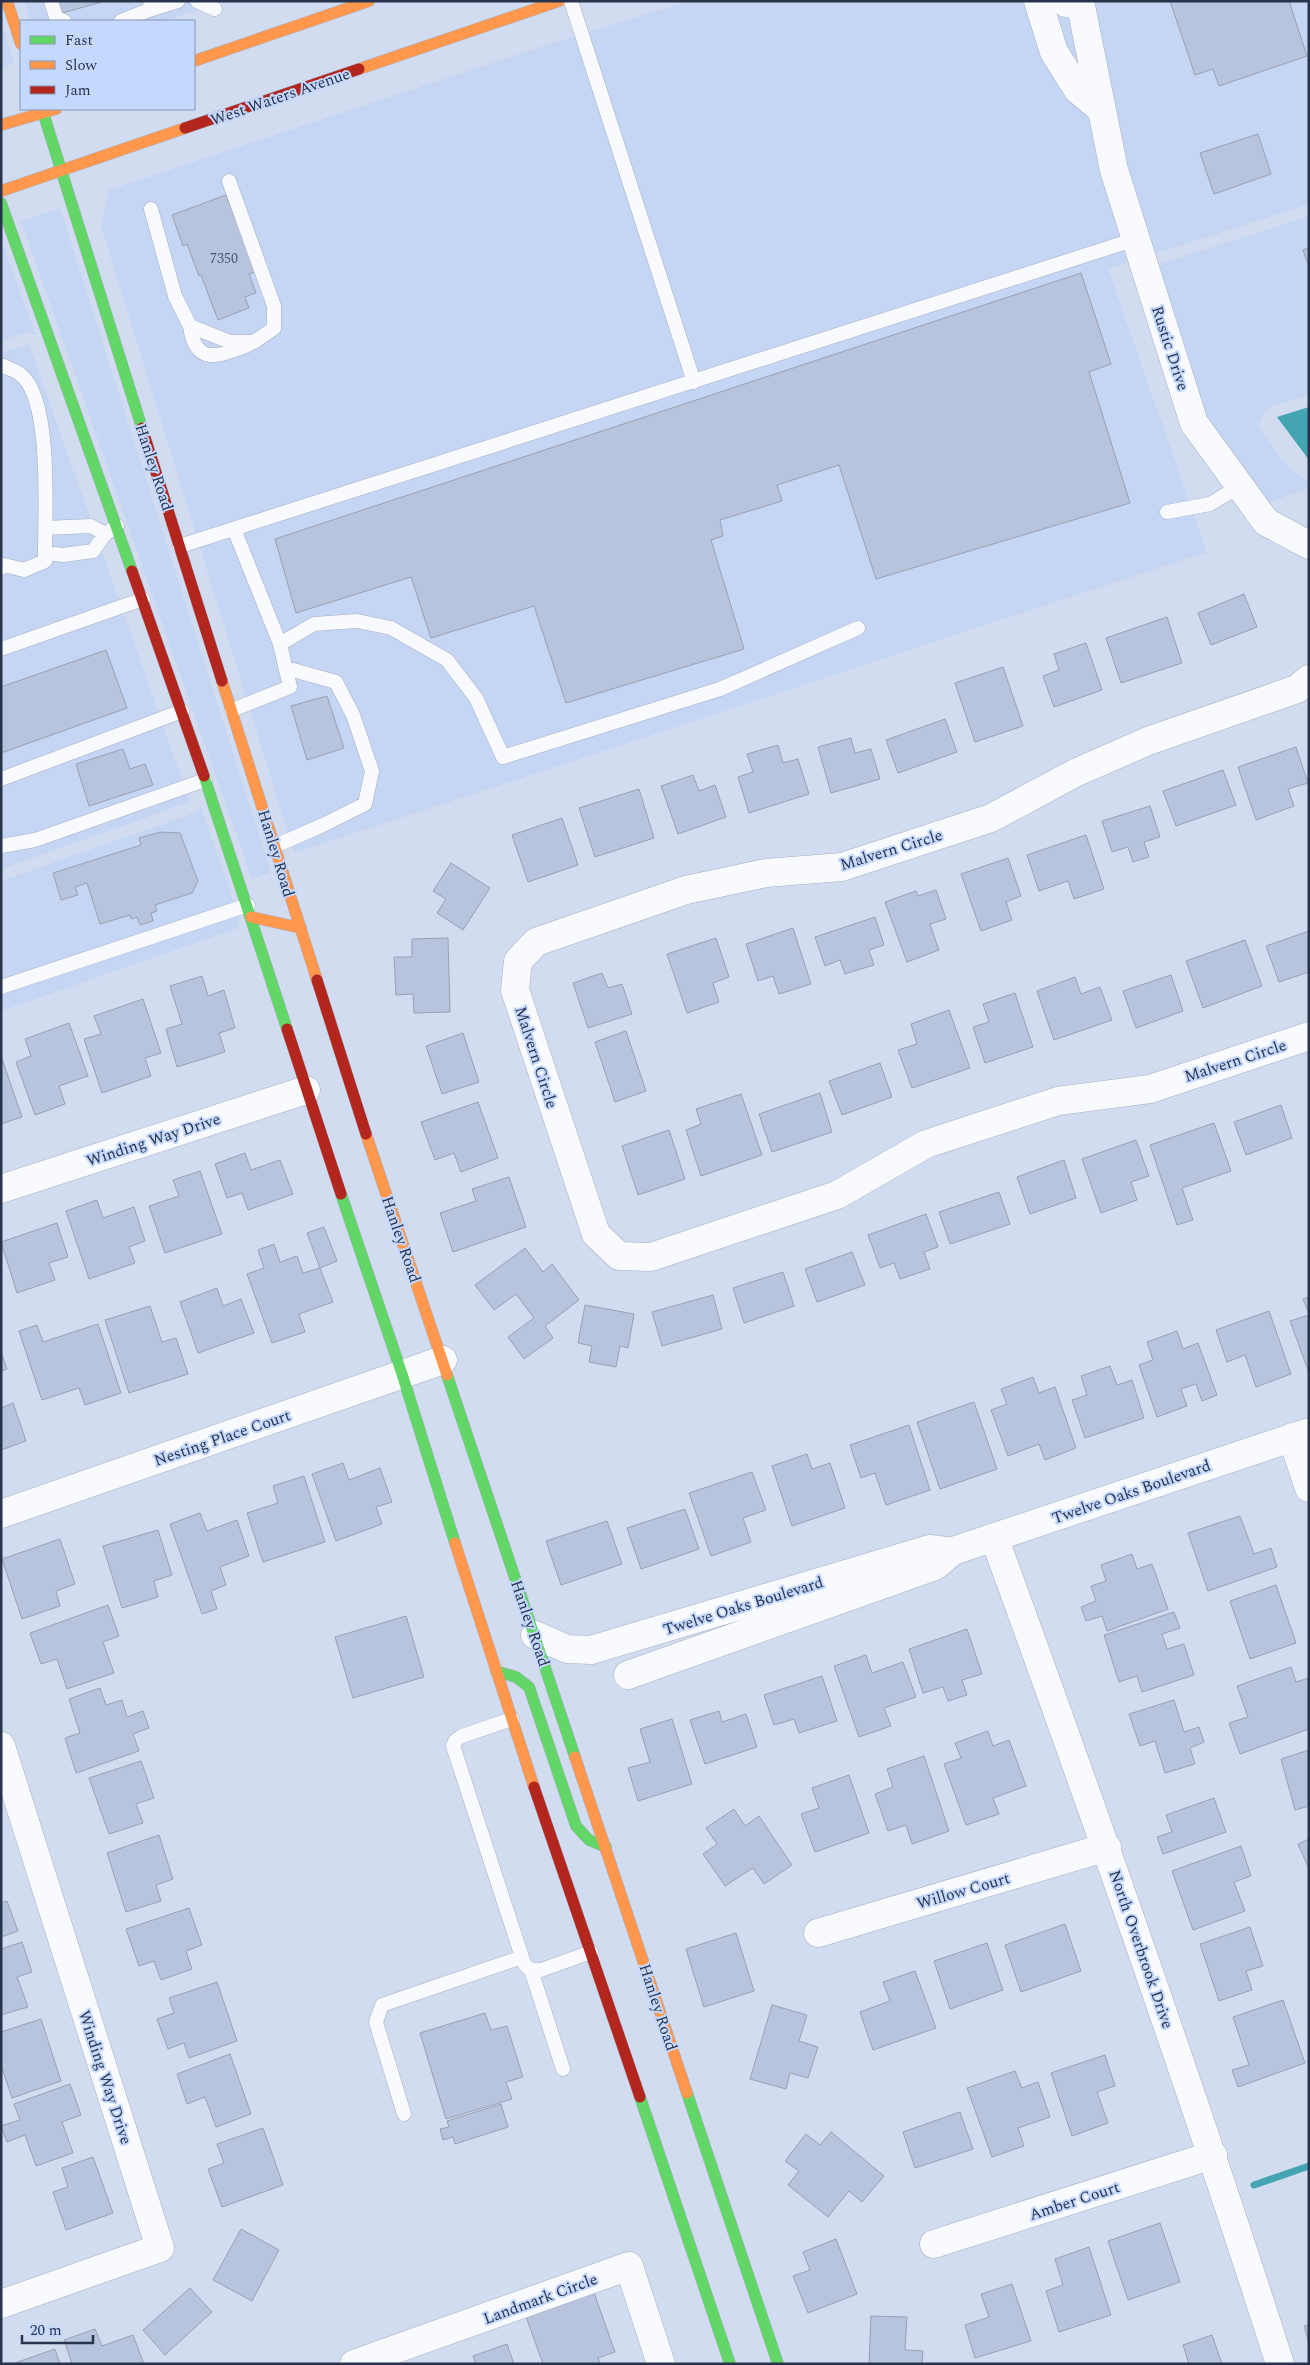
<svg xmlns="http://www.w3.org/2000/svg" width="1310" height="2365" font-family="Spectral,serif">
<rect width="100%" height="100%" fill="#d2dcf0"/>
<path fill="#c5d5f4" d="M 24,1 L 226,1 L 165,21 L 31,21 Z
M 689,1 L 1309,1 L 1309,204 L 1108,269 L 1207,552 L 294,853 L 101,226 L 109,190 L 559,41 Z
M 1,23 L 14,63 L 1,68 Z
M 60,208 L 271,872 L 252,879 L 21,221 Z
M 1309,216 L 1309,395 L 1273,406 L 1266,410 L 1259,424 L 1264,435 L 1287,466 L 1309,483 L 1309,488 L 1267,503 L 1205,417 L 1157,265 Z
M 1,240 L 36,335 L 26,333 L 1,340 Z
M 29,344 L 190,802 L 1,869 L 1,353 Z
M 200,803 L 239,918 L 238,928 L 1,1011 L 1,881 L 194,813 L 199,809 Z"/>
<path fill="#44a4b1" d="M 1309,407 L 1309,460 L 1277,417 Z"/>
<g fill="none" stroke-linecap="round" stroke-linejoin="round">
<path stroke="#44a4b1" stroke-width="7" d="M 1254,2185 L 1309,2166"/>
</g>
<path fill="#b8c4dd" stroke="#97a1b4" d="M 56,1 L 105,1 L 59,14 Z
M 1170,1 L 1289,1 L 1307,56 L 1219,86 L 1213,69 L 1195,75 Z
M 1258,134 L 1271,174 L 1214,194 L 1200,153 Z
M 226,195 L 236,221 L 240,219 L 259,271 L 249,274 L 256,293 L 245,297 L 249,308 L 218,320 L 201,275 L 199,276 L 187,244 L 183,246 L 172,215 Z
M 1309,248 L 1309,267 L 1303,250 Z
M 1081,273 L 1111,364 L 1089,372 L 1130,503 L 876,579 L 839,465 L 777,485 L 782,501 L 720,520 L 723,536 L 711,540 L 744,649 L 566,703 L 534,606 L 431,638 L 411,577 L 296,613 L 275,539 Z
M 1244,594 L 1257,627 L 1211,645 L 1198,613 Z
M 1167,617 L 1182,663 L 1121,683 L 1106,638 Z
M 1086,643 L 1102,690 L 1054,707 L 1043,676 L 1059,670 L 1054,654 Z
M 106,650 L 127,708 L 1,753 L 1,687 Z
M 1003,667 L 1023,726 L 975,742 L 955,683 Z
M 327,696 L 344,748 L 307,760 L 291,706 Z
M 945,719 L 957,752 L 898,773 L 886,740 Z
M 851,738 L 855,753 L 871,749 L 880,779 L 831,793 L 818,747 Z
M 778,745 L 783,763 L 798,759 L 809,794 L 749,813 L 738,777 L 753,772 L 747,754 Z
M 1296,747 L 1308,783 L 1288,789 L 1294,806 L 1256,820 L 1238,767 Z
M 123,749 L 130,769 L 145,764 L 153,785 L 89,806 L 76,764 Z
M 1223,770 L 1236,805 L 1176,826 L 1163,791 Z
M 693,775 L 699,791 L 715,785 L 726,817 L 678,834 L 661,786 Z
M 639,789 L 654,838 L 595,857 L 579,808 Z
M 1150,806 L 1160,837 L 1144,842 L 1149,857 L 1133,862 L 1128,847 L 1112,852 L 1102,821 Z
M 562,818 L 578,865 L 528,882 L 512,835 Z
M 161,832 L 180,833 L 198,881 L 192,893 L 155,905 L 157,911 L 151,913 L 153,921 L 140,925 L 137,917 L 131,919 L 130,915 L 100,924 L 87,883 L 75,887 L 78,895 L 61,900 L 53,873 L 141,845 L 139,838 Z
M 1086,835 L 1104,889 L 1074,899 L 1068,881 L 1039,891 L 1027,855 Z
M 1008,858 L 1021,896 L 1006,902 L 1012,920 L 981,931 L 961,874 Z
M 451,863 L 490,888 L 463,930 L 437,913 L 446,899 L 433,891 Z
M 936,890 L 946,919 L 930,924 L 939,950 L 907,962 L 885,902 L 916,891 L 918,896 Z
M 875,917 L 884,945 L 869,950 L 874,965 L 845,974 L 840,960 L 825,966 L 815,937 Z
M 793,928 L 811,984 L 779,994 L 773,976 L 758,981 L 746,944 Z
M 1309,931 L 1309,972 L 1279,982 L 1266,946 Z
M 448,938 L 450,1012 L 414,1013 L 413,994 L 396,995 L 394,957 L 412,957 L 412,939 Z
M 716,938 L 729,977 L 713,983 L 719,1002 L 687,1013 L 667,954 Z
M 1245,940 L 1262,986 L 1203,1008 L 1186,961 Z
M 602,973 L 608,988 L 622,984 L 632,1014 L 588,1028 L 573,983 Z
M 1171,975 L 1183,1011 L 1136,1028 L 1123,991 Z
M 202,976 L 208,996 L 224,990 L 235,1028 L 219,1033 L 225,1052 L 177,1067 L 166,1029 L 182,1024 L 170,986 Z
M 1075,977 L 1081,994 L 1100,987 L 1112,1020 L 1054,1040 L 1037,991 Z
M 1015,993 L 1033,1047 L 985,1063 L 973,1027 L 989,1022 L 983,1004 Z
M 143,999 L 161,1053 L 145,1058 L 151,1076 L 102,1093 L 84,1039 L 101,1034 L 94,1016 Z
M 949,1010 L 970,1068 L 912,1088 L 898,1050 L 917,1044 L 911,1024 Z
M 69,1023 L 88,1076 L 59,1086 L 65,1104 L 35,1115 L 16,1062 L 31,1056 L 25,1039 Z
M 626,1031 L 646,1091 L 615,1102 L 595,1042 Z
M 463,1033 L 479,1082 L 442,1094 L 426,1046 Z
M 1,1056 L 22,1117 L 1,1124 Z
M 880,1063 L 892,1097 L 842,1115 L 829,1081 Z
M 820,1093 L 832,1132 L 772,1152 L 759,1114 Z
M 741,1094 L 762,1155 L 701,1176 L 686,1130 L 701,1124 L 696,1109 Z
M 478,1102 L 498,1158 L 461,1172 L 454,1153 L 435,1160 L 421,1122 Z
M 1281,1105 L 1292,1138 L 1246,1155 L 1234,1122 Z
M 1214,1123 L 1231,1171 L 1182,1188 L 1193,1220 L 1177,1225 L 1150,1145 Z
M 669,1130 L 685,1179 L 638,1195 L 622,1146 Z
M 1136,1140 L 1149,1176 L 1131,1182 L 1137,1200 L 1101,1213 L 1082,1159 Z
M 245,1153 L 251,1170 L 280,1160 L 293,1194 L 248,1210 L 242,1193 L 227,1198 L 215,1164 Z
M 1064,1160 L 1076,1198 L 1030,1214 L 1017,1177 Z
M 200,1171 L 222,1234 L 165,1253 L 149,1206 L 179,1196 L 173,1180 Z
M 509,1177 L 526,1227 L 453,1252 L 440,1213 L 476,1201 L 472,1189 Z
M 999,1192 L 1010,1224 L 950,1244 L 939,1212 Z
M 97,1200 L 103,1218 L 134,1207 L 145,1241 L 129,1247 L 135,1263 L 89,1279 L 66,1211 Z
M 926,1214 L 938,1247 L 924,1252 L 930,1269 L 900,1279 L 894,1263 L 880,1268 L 868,1235 Z
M 57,1223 L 68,1257 L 49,1263 L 55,1280 L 17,1293 L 1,1242 Z
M 324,1227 L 337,1261 L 320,1268 L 307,1233 Z
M 274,1244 L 280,1262 L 297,1256 L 303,1273 L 320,1268 L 333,1302 L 299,1314 L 305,1332 L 272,1343 L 247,1274 L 264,1268 L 258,1250 Z
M 525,1248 L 543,1272 L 552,1264 L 579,1300 L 545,1326 L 553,1338 L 524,1359 L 508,1337 L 534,1318 L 516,1294 L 494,1310 L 475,1285 Z
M 852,1252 L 865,1285 L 817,1302 L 805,1269 Z
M 783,1272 L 794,1306 L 744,1323 L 733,1288 Z
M 217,1288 L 223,1306 L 241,1299 L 254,1333 L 198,1353 L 180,1302 Z
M 713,1295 L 722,1329 L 662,1346 L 652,1312 Z
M 1309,1297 L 1309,1313 L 1303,1299 Z
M 585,1305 L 634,1314 L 628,1348 L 620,1346 L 616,1367 L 589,1362 L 592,1346 L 578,1343 Z
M 150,1306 L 162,1342 L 176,1338 L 188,1374 L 129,1393 L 105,1320 Z
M 1269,1311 L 1291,1374 L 1256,1387 L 1245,1355 L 1227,1362 L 1216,1330 Z
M 1309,1315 L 1309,1370 L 1308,1370 L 1290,1321 Z
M 98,1324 L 121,1393 L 85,1405 L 79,1388 L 42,1400 L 19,1331 L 37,1325 L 43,1342 Z
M 1177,1331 L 1183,1349 L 1198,1343 L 1217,1395 L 1202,1401 L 1196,1384 L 1181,1389 L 1187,1406 L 1157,1417 L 1139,1365 L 1153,1360 L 1147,1342 Z
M 1,1352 L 7,1369 L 1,1371 Z
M 1110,1366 L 1117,1385 L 1132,1380 L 1144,1418 L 1085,1438 L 1072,1400 L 1087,1395 L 1081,1376 Z
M 1033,1377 L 1039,1393 L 1055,1387 L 1076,1448 L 1045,1460 L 1039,1444 L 1008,1456 L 991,1410 L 1007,1404 L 1001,1389 Z
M 974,1402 L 997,1469 L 940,1489 L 917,1422 Z
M 13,1403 L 26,1441 L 1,1450 L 1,1408 Z
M 909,1425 L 930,1490 L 886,1505 L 875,1473 L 861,1478 L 850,1445 Z
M 807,1454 L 812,1469 L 830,1463 L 845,1508 L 792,1526 L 772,1466 Z
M 343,1463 L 349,1480 L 380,1468 L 392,1502 L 376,1507 L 382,1524 L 336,1541 L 312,1474 Z
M 752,1472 L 766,1510 L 743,1518 L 751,1542 L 711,1556 L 689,1493 Z
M 304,1476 L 325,1542 L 263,1562 L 247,1513 L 278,1503 L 273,1486 Z
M 685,1509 L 699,1549 L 641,1569 L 627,1528 Z
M 200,1513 L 207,1531 L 237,1520 L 249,1556 L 220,1567 L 226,1585 L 211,1591 L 217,1609 L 202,1614 L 170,1524 Z
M 1240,1516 L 1254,1554 L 1271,1548 L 1277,1567 L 1208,1591 L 1188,1533 Z
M 607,1521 L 622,1564 L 561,1585 L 546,1541 Z
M 158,1530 L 172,1575 L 154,1581 L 158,1597 L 122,1608 L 103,1546 Z
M 60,1539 L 75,1584 L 56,1591 L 60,1606 L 22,1619 L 2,1559 Z
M 1132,1554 L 1137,1569 L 1152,1564 L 1168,1609 L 1107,1631 L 1102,1616 L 1086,1621 L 1081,1607 L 1096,1601 L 1091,1586 L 1106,1581 L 1101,1565 Z
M 1276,1585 L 1296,1643 L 1250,1659 L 1230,1601 Z
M 108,1605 L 119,1636 L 103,1642 L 114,1673 L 67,1689 L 57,1659 L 41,1664 L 30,1633 Z
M 1174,1612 L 1180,1628 L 1162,1634 L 1167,1649 L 1184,1644 L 1194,1675 L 1142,1692 L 1137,1676 L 1119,1682 L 1104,1635 Z
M 406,1616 L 424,1677 L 353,1698 L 335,1637 Z
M 967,1629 L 982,1674 L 962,1680 L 967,1695 L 948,1701 L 943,1687 L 923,1693 L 909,1649 Z
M 866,1655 L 872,1673 L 903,1662 L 916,1697 L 884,1708 L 891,1726 L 859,1737 L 834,1666 Z
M 1291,1667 L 1296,1682 L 1309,1678 L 1309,1729 L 1240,1754 L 1229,1723 L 1248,1717 L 1237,1686 Z
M 822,1676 L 837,1721 L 799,1733 L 794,1719 L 774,1725 L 764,1695 Z
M 100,1688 L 106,1705 L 122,1700 L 127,1717 L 143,1711 L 149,1728 L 133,1734 L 139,1751 L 76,1773 L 65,1738 L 80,1733 L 69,1699 Z
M 1174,1700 L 1184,1732 L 1199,1727 L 1204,1742 L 1190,1748 L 1195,1764 L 1165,1773 L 1155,1741 L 1140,1746 L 1129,1714 Z
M 719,1711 L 722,1722 L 746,1714 L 757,1747 L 705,1764 L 690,1720 Z
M 672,1719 L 692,1784 L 638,1801 L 628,1768 L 650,1762 L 640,1729 Z
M 988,1731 L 993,1746 L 1009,1740 L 1026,1786 L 993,1798 L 999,1814 L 966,1825 L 944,1764 L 961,1758 L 955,1743 Z
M 1309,1750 L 1309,1806 L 1295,1810 L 1281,1759 Z
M 924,1756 L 949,1831 L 912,1844 L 906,1825 L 888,1831 L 875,1794 L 893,1787 L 887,1769 Z
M 141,1761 L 154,1798 L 136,1804 L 143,1823 L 109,1834 L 89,1778 Z
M 849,1775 L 869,1833 L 815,1852 L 801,1814 L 819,1808 L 812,1788 Z
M 1214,1798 L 1226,1832 L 1163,1854 L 1157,1837 L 1172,1832 L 1166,1815 Z
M 734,1809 L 745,1826 L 759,1816 L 792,1865 L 764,1884 L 753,1868 L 725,1886 L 703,1854 L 717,1844 L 706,1828 Z
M 159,1835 L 173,1879 L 156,1885 L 161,1901 L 126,1912 L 107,1853 Z
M 1309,1839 L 1309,1869 L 1298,1844 Z
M 1241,1846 L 1251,1876 L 1234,1882 L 1245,1911 L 1193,1930 L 1172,1871 Z
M 7,1901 L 18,1931 L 1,1937 L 1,1903 Z
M 189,1908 L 202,1945 L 186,1951 L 192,1969 L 161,1980 L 154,1961 L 139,1966 L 126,1929 Z
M 1065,1924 L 1081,1971 L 1021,1992 L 1005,1945 Z
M 1250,1927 L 1263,1966 L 1246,1971 L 1252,1990 L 1219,2001 L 1200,1944 Z
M 736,1933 L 754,1991 L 704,2007 L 686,1949 Z
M 22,1942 L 32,1972 L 17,1977 L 28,2007 L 1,2015 L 1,1949 Z
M 987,1943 L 1003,1990 L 950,2009 L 934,1961 Z
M 915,1971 L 936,2028 L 873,2050 L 860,2012 L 890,2001 L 883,1982 Z
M 217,1982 L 237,2041 L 189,2058 L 184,2043 L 168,2049 L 157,2019 L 174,2013 L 169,1998 Z
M 1283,2000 L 1305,2063 L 1238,2087 L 1232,2070 L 1249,2065 L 1233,2017 Z
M 772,2005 L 807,2015 L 799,2041 L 818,2047 L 808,2078 L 790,2073 L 786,2089 L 750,2079 Z
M 485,2013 L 491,2030 L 507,2026 L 523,2077 L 506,2082 L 512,2099 L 446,2119 L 420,2033 Z
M 41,2019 L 61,2081 L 12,2098 L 1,2065 L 1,2032 Z
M 230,2054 L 251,2114 L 216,2127 L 205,2097 L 187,2104 L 177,2074 Z
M 1105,2055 L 1115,2086 L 1097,2092 L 1108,2123 L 1072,2136 L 1051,2073 Z
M 1015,2071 L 1022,2088 L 1038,2082 L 1050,2117 L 1018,2128 L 1024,2146 L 992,2157 L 967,2088 Z
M 70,2084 L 81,2115 L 62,2122 L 73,2153 L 36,2166 L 25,2135 L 7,2142 L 1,2126 L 20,2120 L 14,2104 Z
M 501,2104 L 508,2127 L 455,2144 L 453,2137 L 443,2140 L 440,2129 L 449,2127 L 447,2121 Z
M 960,2112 L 973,2149 L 915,2168 L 903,2132 Z
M 263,2128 L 283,2185 L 222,2207 L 208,2169 L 224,2163 L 217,2144 Z
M 831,2132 L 884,2176 L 862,2202 L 849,2191 L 828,2217 L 788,2185 L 799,2171 L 785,2161 L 806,2134 L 820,2145 Z
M 93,2157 L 113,2213 L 66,2230 L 53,2192 L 68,2187 L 62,2168 Z
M 1160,2223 L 1180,2282 L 1128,2300 L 1108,2241 Z
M 241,2229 L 279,2250 L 252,2301 L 213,2280 Z
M 836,2239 L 857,2294 L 808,2313 L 793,2276 L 810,2270 L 803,2252 Z
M 1089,2247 L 1111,2315 L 1059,2332 L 1046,2291 L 1063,2285 L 1055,2259 Z
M 1012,2284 L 1031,2341 L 975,2358 L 965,2325 L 989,2317 L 981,2294 Z
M 592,2287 L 615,2352 L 598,2358 L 600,2364 L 543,2364 L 524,2311 Z
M 190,2288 L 212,2312 L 165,2355 L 143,2330 Z
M 871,2316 L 907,2317 L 905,2350 L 923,2351 L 922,2364 L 869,2364 Z
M 1309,2325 L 1309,2343 L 1304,2326 Z
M 95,2329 L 102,2346 L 133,2335 L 144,2364 L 72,2364 L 64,2340 Z
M 1212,2335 L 1222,2364 L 1189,2364 L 1183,2345 Z
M 507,2344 L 514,2364 L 476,2364 L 473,2356 Z
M 55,2349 L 60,2364 L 12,2364 Z"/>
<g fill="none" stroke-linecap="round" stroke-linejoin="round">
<defs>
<path id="lane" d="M 51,1 L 56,17 L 64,21
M 197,1 L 215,9
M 571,1 L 694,382
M 1055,1 L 1062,9 L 1083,13
M 149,10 L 178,1
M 121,21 L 149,10 L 151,1
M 151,209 L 175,296 L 190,326 L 230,342 L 254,342 L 274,328 L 274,306 L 229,181
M 190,326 C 195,367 220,356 248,345
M 1,367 L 4,366 C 9,369 17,371 21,375 C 52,399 45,514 45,553 L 45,561 L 24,570 L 4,565 L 1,568
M 1167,512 L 1210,504 L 1240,486
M 45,528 L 91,526 L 105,534
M 234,529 L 280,644 L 314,624 L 357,621 L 391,628 L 447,660 L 476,698 L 503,757 L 720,689 L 858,628
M 180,546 L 1136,239
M 45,553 L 63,555 L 93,551 L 105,534 L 117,526
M 1,649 L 143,599
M 232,710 L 290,687 L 280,644
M 1,779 L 182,711
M 1,846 L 35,840 L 205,780
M 275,846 L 323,825 L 365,804 L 372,771 L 353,715 L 336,682 L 286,668
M 1,987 L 248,905
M 512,1719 L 462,1736 L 456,1740 L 453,1746 L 522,1957 L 525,1965 L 531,1970 L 541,1970 L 591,1952
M 531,1970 L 563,2069
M 404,2114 L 376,2022 L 382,2005 L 522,1957"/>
<path id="street" d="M 1038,1 L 1054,52 L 1078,90 L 1101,109
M 1080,1 L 1114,170 L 1194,423 L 1266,522 L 1309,545
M 1309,679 L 1297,689 L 1148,741 L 1077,772 L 991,818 L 842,867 L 766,873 L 686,890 L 536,942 L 518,961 L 515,990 L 596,1234 L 619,1256 L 651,1257 L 837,1195 L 926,1144 L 1058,1101 L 1150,1089 L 1309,1036
M 1,1189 L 306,1090
M 1292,1437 L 1309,1488
M 1,1514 L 443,1360
M 994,1537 C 1094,1811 1191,2086 1280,2364
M 535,1635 L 567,1649 L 591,1650 L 930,1549 L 946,1551
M 628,1675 L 935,1566 L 953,1551 L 1309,1432
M 1,1746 L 160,2248 L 1,2304
M 818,1933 L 1107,1847
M 934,2244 L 1213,2155
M 354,2364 L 629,2266 L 661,2364"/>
<path id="fast" d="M 42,109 L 142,428
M 1,203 L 132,571
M 204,776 L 287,1029
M 341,1194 L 402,1374 L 455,1543
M 447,1375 L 575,1757
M 496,1671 L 516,1677 L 529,1687 L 576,1826 L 589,1840 L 606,1847
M 687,2093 L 778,2364
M 640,2097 L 730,2364"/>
<path id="slow" d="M 7,1 L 21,44
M 194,61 L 369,1
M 359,69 L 559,1
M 1,125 L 56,109
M 1,191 L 185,128
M 222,681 L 317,980
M 251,917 L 301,928
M 366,1134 L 447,1375
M 455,1543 L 534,1787
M 575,1757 L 687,2093"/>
<path id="jam" d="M 185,128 L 359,69
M 142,428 L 222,681
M 132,571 L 204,776
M 317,980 L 366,1134
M 287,1029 L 341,1194
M 534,1787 L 640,2097"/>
</defs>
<use href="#lane" stroke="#a5aec2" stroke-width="15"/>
<use href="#street" stroke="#a5aec2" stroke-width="29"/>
<use href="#fast" stroke="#a5aec2" stroke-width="12"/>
<use href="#slow" stroke="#a5aec2" stroke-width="12"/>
<use href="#jam" stroke="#a5aec2" stroke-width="12"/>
<use href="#lane" stroke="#f8fafd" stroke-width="14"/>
<use href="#street" stroke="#f8fafd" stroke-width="28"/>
<use href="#fast" stroke="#63d668" stroke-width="11"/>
<use href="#slow" stroke="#ff974d" stroke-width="11"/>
<use href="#jam" stroke="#b3261e" stroke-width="11"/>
</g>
<g text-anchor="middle" stroke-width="4" stroke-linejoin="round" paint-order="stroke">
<g font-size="14" fill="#4c5870">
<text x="224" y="263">7350</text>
</g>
<g font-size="16" fill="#28344c" stroke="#c5d8fd">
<text transform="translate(280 96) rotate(-19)" y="6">West Waters Avenue</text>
<text transform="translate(1171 348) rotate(72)" y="6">Rustic Drive</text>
<text transform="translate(155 467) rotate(72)" y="6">Hanley Road</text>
<text transform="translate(891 849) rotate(-17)" y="6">Malvern Circle</text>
<text transform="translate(277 853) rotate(73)" y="6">Hanley Road</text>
<text transform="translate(537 1057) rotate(72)" y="6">Malvern Circle</text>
<text transform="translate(1235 1060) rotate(-18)" y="6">Malvern Circle</text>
<text transform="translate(153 1139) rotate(-18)" y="6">Winding Way Drive</text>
<text transform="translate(402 1239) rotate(71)" y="6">Hanley Road</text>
<text transform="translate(222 1437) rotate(-19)" y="6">Nesting Place Court</text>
<text transform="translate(1131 1491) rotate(-19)" y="6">Twelve Oaks Boulevard</text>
<text transform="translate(743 1605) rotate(-17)" y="6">Twelve Oaks Boulevard</text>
<text transform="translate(531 1623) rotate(71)" y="6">Hanley Road</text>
<text transform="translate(963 1890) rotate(-16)" y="6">Willow Court</text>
<text transform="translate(1142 1949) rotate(71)" y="6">North Overbrook Drive</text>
<text transform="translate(659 2007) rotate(72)" y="6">Hanley Road</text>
<text transform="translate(106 2077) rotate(72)" y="6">Winding Way Drive</text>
<text transform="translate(1074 2200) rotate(-18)" y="6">Amber Court</text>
<text transform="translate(540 2298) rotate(-20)" y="6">Landmark Circle</text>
</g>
</g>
<rect width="1310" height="2365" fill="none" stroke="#28344c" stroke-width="5"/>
<rect x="20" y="20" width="175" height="90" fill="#c5d8fd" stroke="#8696b6"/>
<rect x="30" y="36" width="25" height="8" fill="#63d668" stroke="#8696b6"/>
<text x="65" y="45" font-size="15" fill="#28344c">Fast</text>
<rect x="30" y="61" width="25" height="8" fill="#ff974d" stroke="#8696b6"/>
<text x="65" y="70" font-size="15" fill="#28344c">Slow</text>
<rect x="30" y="86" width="25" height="8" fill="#b3261e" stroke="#8696b6"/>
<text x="65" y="95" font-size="15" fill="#28344c">Jam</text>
<path d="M22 2335v8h71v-8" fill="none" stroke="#28344c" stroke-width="2.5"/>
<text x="30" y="2335" font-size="15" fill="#28344c" stroke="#c5d8fd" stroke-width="4" paint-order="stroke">20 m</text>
</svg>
